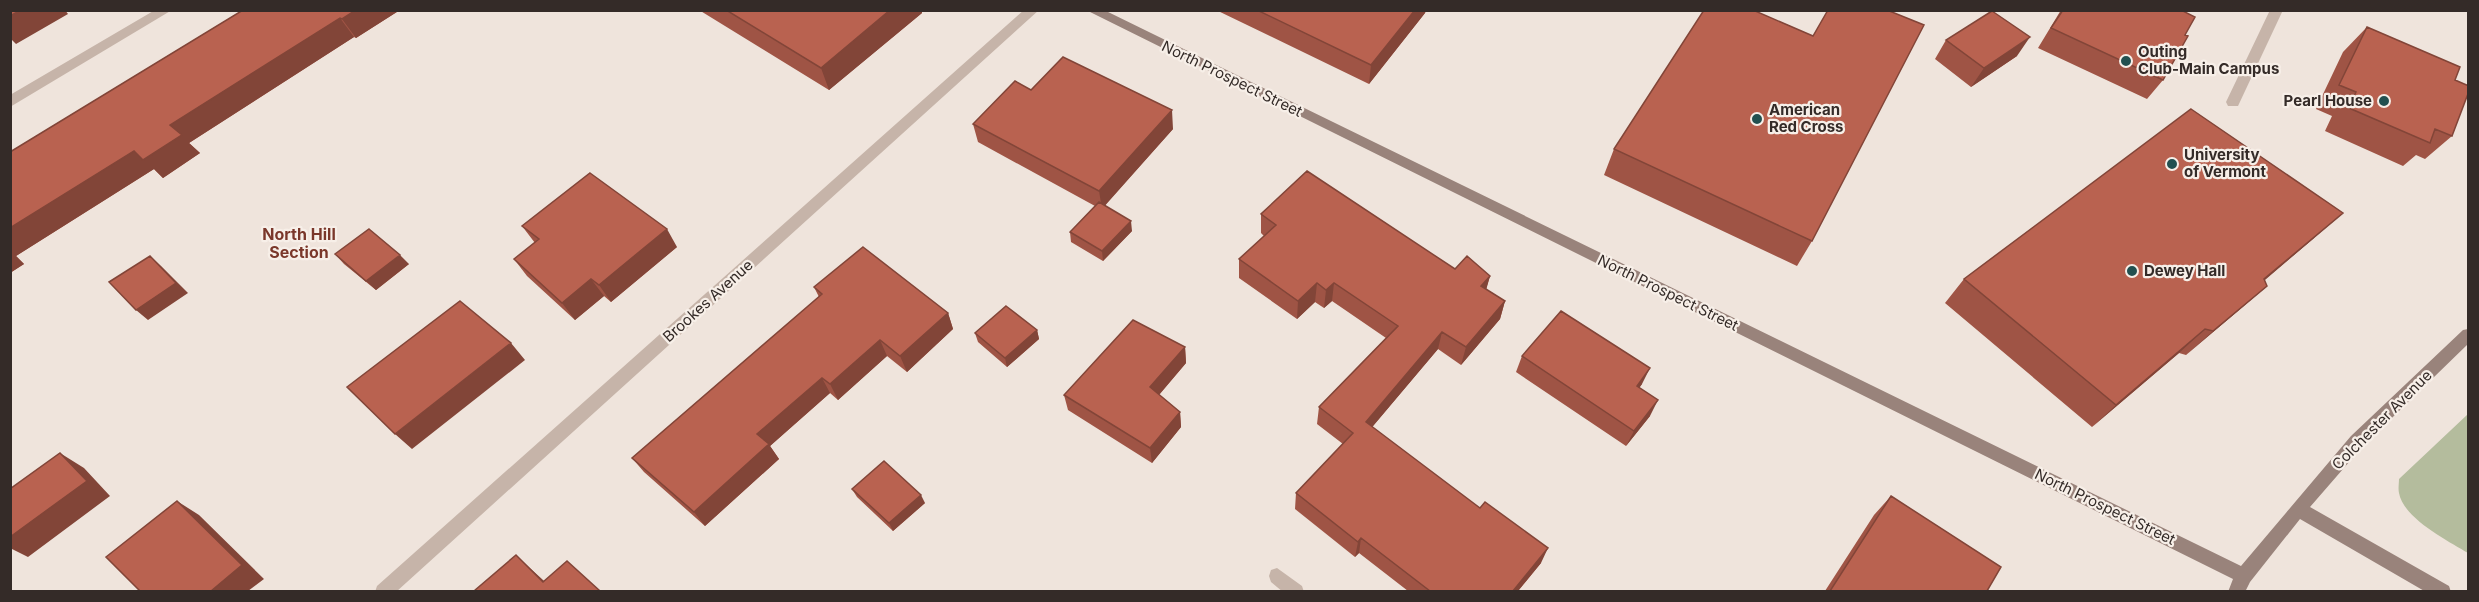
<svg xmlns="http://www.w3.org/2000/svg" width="2479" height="602" font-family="Inter,sans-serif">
<rect width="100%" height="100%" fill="#efe4dc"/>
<path fill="#b4bc9d" d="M 2468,414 L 2468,553 C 2448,541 2403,518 2399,493 C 2398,489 2399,483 2399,479 Z"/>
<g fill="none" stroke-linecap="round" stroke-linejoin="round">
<path fill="#c6b4a9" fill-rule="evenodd" d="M 2270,10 L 2283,10 L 2238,106 L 2228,106 L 2226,102 Z
M 1277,568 L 1302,586 L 1304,592 L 1283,592 L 1271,582 L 1269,576 L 1271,570 Z"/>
<path fill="#c6b4a9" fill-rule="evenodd" d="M 155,10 L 172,10 L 10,107 L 10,95 Z
M 1024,10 L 1039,10 L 396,592 L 375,592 L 377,586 Z"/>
<path fill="#99837b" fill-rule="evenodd" d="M 1086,10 L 1104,10 L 2241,566 L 2351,436 L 2463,330 L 2468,329 L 2468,344 L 2363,446 L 2310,507 L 2449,586 L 2451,592 L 2426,592 L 2300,519 L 2250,582 L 2245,592 L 2228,592 L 2233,579 Z"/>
</g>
<path fill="#9f5445" d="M 243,10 L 400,10 L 356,38 L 354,37 L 189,143 L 200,153 L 163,178 L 154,169 L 16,256 L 24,264 L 10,273 L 10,152 Z
M 699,10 L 922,10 L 922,13 L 829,90 Z
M 1216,10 L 1426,10 L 1425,13 L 1369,84 Z
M 2061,10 L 2181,10 L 2163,80 L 2147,99 L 2038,48 Z
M 2367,27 L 2455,80 L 2452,136 L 2425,159 L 2416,155 L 2403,166 L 2325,131 L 2332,116 L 2316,109 L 2343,52 Z
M 1813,36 L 1812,241 L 1797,266 L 1604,175 L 1614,149 Z
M 1946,40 L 2017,56 L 1971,87 L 1935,59 Z
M 1031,90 L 1173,129 L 1105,205 L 1132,231 L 1103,261 L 1071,242 L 1070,232 L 1095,206 L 978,142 L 973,124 Z
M 1261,214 L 1455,269 L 1490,276 L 1486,289 L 1505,301 L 1500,319 L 1461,365 L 1438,349 L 1372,427 L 1541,563 L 1518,591 L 1408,591 L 1359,553 L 1355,557 L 1295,509 L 1296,493 L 1343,444 L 1317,424 L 1319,407 L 1386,338 L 1332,301 L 1324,308 L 1315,302 L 1297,319 L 1239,278 L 1239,259 L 1264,236 L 1261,233 Z
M 522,226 L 677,247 L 611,302 L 604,296 L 575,320 L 527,276 L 514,259 L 535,243 Z
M 2314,238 L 2264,280 L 2267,286 L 2239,310 L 2186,355 L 2179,353 L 2092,427 L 1945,303 L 1964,279 Z
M 335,254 L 409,264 L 376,290 L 344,264 Z
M 814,287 L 948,313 L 953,329 L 907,372 L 887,356 L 838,400 L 830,393 L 770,446 L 779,459 L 705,526 L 644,472 L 632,458 L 819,297 Z
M 1037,330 L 1039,339 L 1007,367 L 978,342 L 975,333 Z
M 1185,347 L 1186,363 L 1159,395 L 1180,412 L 1181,427 L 1152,463 L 1068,410 L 1064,395 Z
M 1522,356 L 1642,384 L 1639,388 L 1650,416 L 1626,446 L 1516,372 Z
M 852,489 L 925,503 L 893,531 L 857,497 Z
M 1891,496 L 1987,591 L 1825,591 L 1874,515 Z"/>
<path fill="#824538" d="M 21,10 L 65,10 L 68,14 L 16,44 L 12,40 L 10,41 L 10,16 Z
M 356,10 L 400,10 L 356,38 L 342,19 Z
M 890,10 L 922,10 L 922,13 L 829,90 L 821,68 Z
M 1415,10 L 1426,10 L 1425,13 L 1369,84 L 1371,65 Z
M 340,18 L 354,37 L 189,143 L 200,153 L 163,178 L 154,169 L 16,256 L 24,264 L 10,273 L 10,228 L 170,125 Z
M 2030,37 L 2017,56 L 1971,87 L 1984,68 Z
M 1172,110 L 1173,129 L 1102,209 L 1099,191 Z
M 2343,213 L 2314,238 L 2237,304 L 2264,279 Z
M 1131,221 L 1132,231 L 1103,261 L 1102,251 Z
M 667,229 L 677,247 L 611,302 L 599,285 Z
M 400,255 L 409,264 L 376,290 L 366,281 Z
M 150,256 L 161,266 L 188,293 L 148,320 L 136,310 Z
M 1490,276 L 1485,294 L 1481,286 Z
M 591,279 L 604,296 L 575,320 L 562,303 Z
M 1317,283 L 1315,302 L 1297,319 L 1298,301 Z
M 1334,283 L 1332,301 L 1324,308 L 1326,290 Z
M 2267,286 L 2239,310 L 2186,355 L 2213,331 Z
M 1505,301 L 1500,319 L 1461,365 L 1466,347 Z
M 948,313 L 953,329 L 907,372 L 900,356 Z
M 2205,329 L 2179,353 L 2092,427 L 2116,405 Z
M 1037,330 L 1039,339 L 1007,367 L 1005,358 Z
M 1442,332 L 1438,349 L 1363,438 L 1366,422 Z
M 880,340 L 887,356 L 838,400 L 830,384 Z
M 511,343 L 525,360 L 412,449 L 395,434 Z
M 1185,347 L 1186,363 L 1152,403 L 1150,387 Z
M 1650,368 L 1642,384 L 1629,402 L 1637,386 Z
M 822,378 L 830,393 L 770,446 L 779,459 L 705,526 L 694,512 L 757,434 Z
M 1658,400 L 1650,416 L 1626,446 L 1634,431 Z
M 1180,412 L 1181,427 L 1152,463 L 1150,448 Z
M 60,453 L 84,468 L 110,496 L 28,557 L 10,548 L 10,537 Z
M 921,495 L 925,503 L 893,531 L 889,523 Z
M 177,501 L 199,515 L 264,579 L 248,591 L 211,591 Z
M 1361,538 L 1359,553 L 1355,557 L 1358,542 Z
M 1548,548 L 1541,563 L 1518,591 L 1513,591 Z
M 516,555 L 531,569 L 555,591 L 543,582 Z"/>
<path fill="#b96250" stroke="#824538" stroke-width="1.5" d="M 10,10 L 21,10 L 10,16 Z
M 243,10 L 356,10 L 342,19 L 340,18 L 170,125 L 182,135 L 143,160 L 134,151 L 10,228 L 10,152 Z
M 726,10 L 890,10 L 821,68 Z
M 1257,10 L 1415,10 L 1371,65 Z
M 1704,10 L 1753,10 L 1813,36 L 1828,10 L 1887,10 L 1924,25 L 1812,241 L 1614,149 Z
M 2063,10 L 2181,10 L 2195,17 L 2185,35 L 2188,36 L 2163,80 L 2051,28 Z
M 1992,11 L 2030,37 L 1984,68 L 1946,40 Z
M 2367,27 L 2460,67 L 2455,80 L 2469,86 L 2469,91 L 2452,136 L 2435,129 L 2430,143 L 2349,108 L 2356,92 L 2339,85 Z
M 1063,57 L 1172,110 L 1099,191 L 973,124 L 1015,81 L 1031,90 Z
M 2191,109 L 2343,213 L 2264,279 L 2267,286 L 2213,331 L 2205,329 L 2116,405 L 1964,279 Z
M 1307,171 L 1455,269 L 1467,256 L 1490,276 L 1481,286 L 1505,301 L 1466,347 L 1442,332 L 1366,422 L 1480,508 L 1485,502 L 1548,548 L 1513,591 L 1430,591 L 1361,538 L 1358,542 L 1296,493 L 1353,433 L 1319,407 L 1398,326 L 1334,283 L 1326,290 L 1317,283 L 1298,301 L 1239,259 L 1276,225 L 1261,214 Z
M 590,173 L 667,229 L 599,285 L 591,279 L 562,303 L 514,259 L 539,239 L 522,226 Z
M 1099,202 L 1131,221 L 1102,251 L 1070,232 Z
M 369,229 L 400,255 L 366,281 L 335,254 Z
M 863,247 L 948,313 L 900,356 L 880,340 L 830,384 L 822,378 L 757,434 L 769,444 L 694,512 L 632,458 L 822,294 L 814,287 Z
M 150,256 L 176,283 L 136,310 L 109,282 Z
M 460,301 L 511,343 L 395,434 L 347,387 Z
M 1006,306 L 1037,330 L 1005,358 L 975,333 Z
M 1561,311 L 1650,368 L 1637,386 L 1658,400 L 1634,431 L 1522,356 Z
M 1133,320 L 1185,347 L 1150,387 L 1180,412 L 1150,448 L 1064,395 Z
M 60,453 L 87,481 L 10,537 L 10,489 Z
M 884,461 L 921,495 L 889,523 L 852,489 Z
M 1891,496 L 2001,567 L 1987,591 L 1830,591 Z
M 177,501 L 242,565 L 211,591 L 140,591 L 106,557 Z
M 516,555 L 543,582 L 567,561 L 600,591 L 474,591 Z"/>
<g fill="#225050" stroke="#f7efe8" stroke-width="2">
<circle cx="2126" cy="61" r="6"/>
<circle cx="2384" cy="101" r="6"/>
<circle cx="1757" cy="119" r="6"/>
<circle cx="2172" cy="164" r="6"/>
<circle cx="2132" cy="271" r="6"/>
</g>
<g text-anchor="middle" stroke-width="4.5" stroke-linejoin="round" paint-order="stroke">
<g font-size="15" font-weight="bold" fill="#342b28" stroke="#f7efe8" text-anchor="start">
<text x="2138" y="57">Outing<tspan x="2138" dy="17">Club-Main Campus</tspan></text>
<text x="2372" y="106" text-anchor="end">Pearl House</text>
<text x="1769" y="115">American<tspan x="1769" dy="17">Red Cross</tspan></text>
<text x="2184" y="160">University<tspan x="2184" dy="17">of Vermont</tspan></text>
<text x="2144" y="276">Dewey Hall</text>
</g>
<g font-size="15" fill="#342b28" stroke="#f7efe8">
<text transform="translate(1232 79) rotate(26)" y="5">North Prospect Street</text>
<text transform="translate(1668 293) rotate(26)" y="5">North Prospect Street</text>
<text transform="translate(708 301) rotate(-42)" y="5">Brookes Avenue</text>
<text transform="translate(2382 420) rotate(-45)" y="5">Colchester Avenue</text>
<text transform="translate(2105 507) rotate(26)" y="5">North Prospect Street</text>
</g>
<g font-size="16" font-weight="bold" fill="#7a372a" stroke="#f7efe8">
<text x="299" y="240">North Hill<tspan x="299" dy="18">Section</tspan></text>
</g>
</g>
<rect width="2479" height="602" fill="none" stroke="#342b28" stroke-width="24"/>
</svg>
